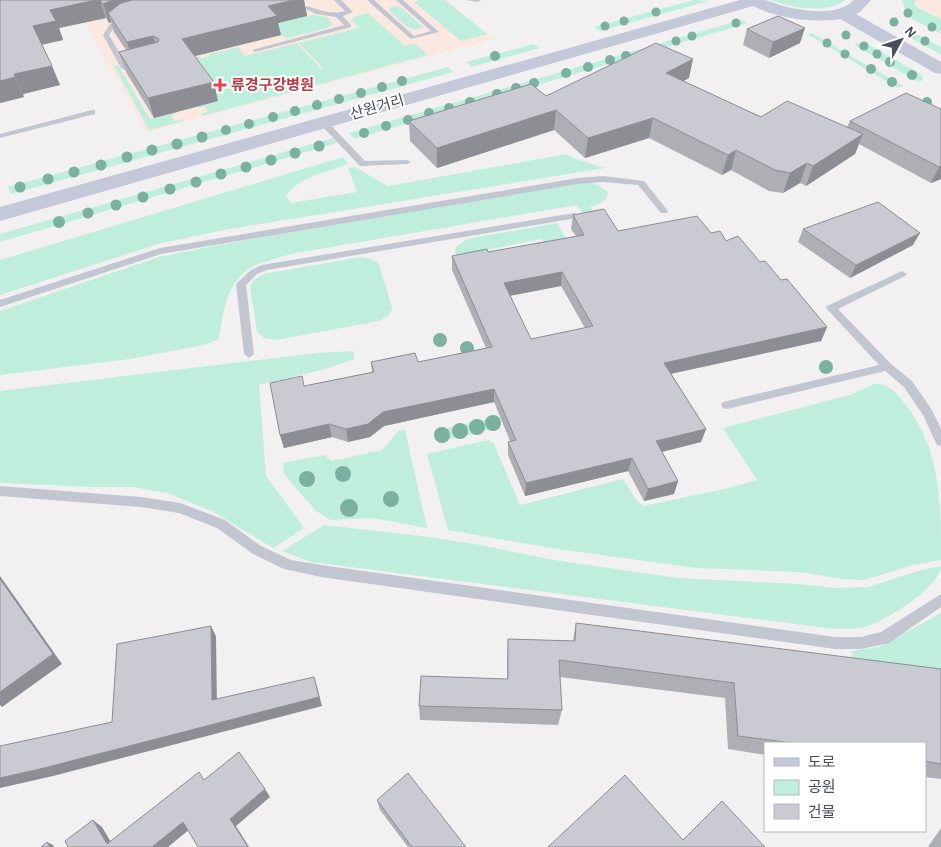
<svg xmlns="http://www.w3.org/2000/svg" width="941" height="847" font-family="'Alegreya Sans','Noto Sans KR',sans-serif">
<rect width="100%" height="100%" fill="#f2f0f0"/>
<path fill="#fbe9e1" d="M 112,0 L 446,0 L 493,39 L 146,132 L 77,8 Z
M 916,0 L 941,0 L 941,19 L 916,5 Z"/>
<path fill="#c0eedc" d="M 420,0 L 445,0 L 487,34 L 461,41 L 414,2 Z
M 694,0 L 709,1 L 600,31 L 594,27 Z
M 770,0 L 845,0 C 825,15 791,7 770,0 Z
M 902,0 L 915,0 L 915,6 L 941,19 L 941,34 L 907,16 Z
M 395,6 L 402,8 L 423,27 C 411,35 399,19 389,11 L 391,7 Z
M 368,13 L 405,46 L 415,43 L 428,55 L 202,116 L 201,114 L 208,111 L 205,107 L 197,107 L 219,101 L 189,59 L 199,56 L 201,58 L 210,56 L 209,54 L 238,47 L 245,56 L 297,43 L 322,70 L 324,69 L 299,43 L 359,28 L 351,19 L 356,16 Z
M 312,15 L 327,17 L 332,23 L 332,25 L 327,28 L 288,38 L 282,36 L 272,25 Z
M 741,20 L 748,23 L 354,139 L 349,133 Z
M 909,30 L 941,47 L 941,55 L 900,32 Z
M 812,33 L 903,86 L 898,88 L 807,34 Z
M 864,42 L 922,75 L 923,80 L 918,82 L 854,45 Z
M 534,44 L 540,48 L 471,67 L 466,62 Z
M 118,65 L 150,119 L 178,112 L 171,116 L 175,121 L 182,119 L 184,121 L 149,130 L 114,66 Z
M 448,67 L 453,72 L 11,194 L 8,187 Z
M 333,138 L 337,143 L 0,242 L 0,234 Z
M 567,154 L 576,159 L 605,168 L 229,229 L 158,244 L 0,295 L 0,260 L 343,157 L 348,164 C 328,172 298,177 286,196 L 291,203 L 357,192 L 348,168 L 355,167 L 388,186 Z
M 588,182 L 598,185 L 608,192 C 607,202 599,204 590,207 L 600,222 L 590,224 L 577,205 L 290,254 C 277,259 257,262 246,271 C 225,288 223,315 219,339 L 204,345 L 130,359 L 0,375 L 0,311 L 159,257 L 218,245 Z
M 557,223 L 569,243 L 546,247 L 542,239 L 481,251 L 458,260 L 455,252 L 456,247 L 467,239 Z
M 361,257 L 371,259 L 379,264 L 392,308 L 389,315 L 379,321 L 276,340 L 264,338 L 257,332 L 250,286 L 255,279 L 264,274 Z
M 353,351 L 355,359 L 325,369 L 259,385 L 266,476 L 304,528 L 273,548 L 212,511 L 167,493 L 133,487 L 94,487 L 0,483 L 0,391 L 316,353 Z
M 874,384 C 891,384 895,392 905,404 C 941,449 941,504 941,560 L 913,565 L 864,580 L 841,579 L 800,572 L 696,568 L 550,548 L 448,530 L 427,454 L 488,440 L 494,444 L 520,505 L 623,479 L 637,501 L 643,506 L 729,488 L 757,480 L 723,428 L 850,395 Z
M 496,417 L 500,427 L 439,442 L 435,431 Z
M 399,430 L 405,430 L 427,528 L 373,518 L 330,520 L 316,511 L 284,474 L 283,463 L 324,455 L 332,461 L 382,450 Z
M 324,525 L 422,536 L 475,544 L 554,560 L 678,578 L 799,584 L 837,588 L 868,587 L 918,571 L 941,566 C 941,586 887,620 868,626 C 857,630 846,629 834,629 L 311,562 L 282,551 Z
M 941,613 L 941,676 L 854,667 L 851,651 L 879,647 Z"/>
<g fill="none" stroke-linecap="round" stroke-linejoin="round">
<path fill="#c1c6d1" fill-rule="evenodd" d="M 334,0 L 341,0 L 353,12 L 343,16 L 351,25 L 351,27 L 255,52 L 252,50 L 344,25 L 336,17 L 316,14 L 304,8 L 307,6 C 320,10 331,15 345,11 Z
M 368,0 L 374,0 L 414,36 L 431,31 L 396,0 L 403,0 L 439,32 L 411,39 L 369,2 Z
M 466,0 L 481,0 L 478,2 Z
M 126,17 L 128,18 L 128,20 L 115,26 L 109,35 L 127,65 L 138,63 L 142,65 L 125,70 L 121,68 L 103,35 L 110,24 Z
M 92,110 L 95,110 L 95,114 L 0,138 L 0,134 Z
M 320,120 L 326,120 L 365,161 L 407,160 L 411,162 L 407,164 L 360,166 L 320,124 Z
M 603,176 L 644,181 L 668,211 L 667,213 L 661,213 L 638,185 L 603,182 L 578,184 L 161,254 L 0,307 L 0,300 L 160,248 L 578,178 Z
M 574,213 L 577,214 L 577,218 L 267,270 L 257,274 L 246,285 L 254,354 L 249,358 L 244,354 L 236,284 L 251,270 L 262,265 Z
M 902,271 L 907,274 L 905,276 L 838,309 L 891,364 L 912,381 L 932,410 L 941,429 L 941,446 L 937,445 L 923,415 L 904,387 L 885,371 L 727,409 L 723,408 L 721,405 L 723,402 L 727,401 L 879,365 L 826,308 L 827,306 Z
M 0,486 L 141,497 L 180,503 L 225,520 L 261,546 L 291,560 L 321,565 L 835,637 L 861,637 L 881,632 L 941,594 L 941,607 L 889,643 L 861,649 L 835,649 L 321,577 L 284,569 L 253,554 L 217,528 L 179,513 L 141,507 L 0,496 Z"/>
<path fill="#c3c9d8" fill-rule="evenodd" d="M 740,0 C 748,0 756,0 764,0 C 770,1 776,4 783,6 C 804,11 837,17 854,0 L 871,0 L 860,12 L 856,14 L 941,62 L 941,74 L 935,73 L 840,19 C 812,23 779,19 753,6 L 0,221 L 0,207 Z"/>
</g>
<g fill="#7bb1a1">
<circle cx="656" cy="12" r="4.5"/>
<circle cx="908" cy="13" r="4.5"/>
<circle cx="624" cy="21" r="4.5"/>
<circle cx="894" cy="22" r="4.5"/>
<circle cx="736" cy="23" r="4.5"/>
<circle cx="605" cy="26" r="4.5"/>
<circle cx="932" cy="27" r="4.5"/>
<circle cx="911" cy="34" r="4.5"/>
<circle cx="846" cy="35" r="4.5"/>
<circle cx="692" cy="36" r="4.5"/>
<circle cx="676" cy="41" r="4.5"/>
<circle cx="925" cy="41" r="4.5"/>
<circle cx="827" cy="43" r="4.5"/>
<circle cx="864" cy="46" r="4.5"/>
<circle cx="845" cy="54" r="4.5"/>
<circle cx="877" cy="54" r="4.5"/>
<circle cx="495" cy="56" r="5"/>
<circle cx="626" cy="56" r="5"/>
<circle cx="610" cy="60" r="5"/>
<circle cx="890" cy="62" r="5"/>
<circle cx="588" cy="67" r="5"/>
<circle cx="871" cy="69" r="5"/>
<circle cx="566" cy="73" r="5"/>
<circle cx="912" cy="75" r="5"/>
<circle cx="402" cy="81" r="5"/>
<circle cx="892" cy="82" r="5"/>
<circle cx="534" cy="83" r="5"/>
<circle cx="382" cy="87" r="5"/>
<circle cx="516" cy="88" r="5"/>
<circle cx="361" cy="93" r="5"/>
<circle cx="497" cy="94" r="5"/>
<circle cx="339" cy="99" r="5"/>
<circle cx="470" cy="102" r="5"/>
<circle cx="927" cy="102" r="5"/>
<circle cx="317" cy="105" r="5"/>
<circle cx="449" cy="108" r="5"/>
<circle cx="295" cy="111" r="5"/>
<circle cx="429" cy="113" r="5"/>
<circle cx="273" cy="117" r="5"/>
<circle cx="408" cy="120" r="5"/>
<circle cx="249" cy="124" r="5"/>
<circle cx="386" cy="126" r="5"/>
<circle cx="226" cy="130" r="5"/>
<circle cx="364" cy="133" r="5"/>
<circle cx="202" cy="137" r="5.5"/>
<circle cx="177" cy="144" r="5.5"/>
<circle cx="319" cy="146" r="5.5"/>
<circle cx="152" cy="150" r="5.5"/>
<circle cx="295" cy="153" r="5.5"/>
<circle cx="127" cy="157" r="5.5"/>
<circle cx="271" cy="160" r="5.5"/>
<circle cx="101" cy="165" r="5.5"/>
<circle cx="246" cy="167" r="5.5"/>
<circle cx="74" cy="172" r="5.5"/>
<circle cx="221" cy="174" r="5.5"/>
<circle cx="48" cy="179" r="5.5"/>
<circle cx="196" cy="182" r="5.5"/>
<circle cx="20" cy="187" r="5.5"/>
<circle cx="170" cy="189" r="5.5"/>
<circle cx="143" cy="197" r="5.5"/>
<circle cx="116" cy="205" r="5.5"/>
<circle cx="88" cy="213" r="5.5"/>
<circle cx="59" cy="222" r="6"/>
<circle cx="440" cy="340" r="7"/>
<circle cx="467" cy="348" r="7"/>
<circle cx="826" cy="367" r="7"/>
<circle cx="493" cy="423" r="8"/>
<circle cx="477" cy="427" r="8"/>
<circle cx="460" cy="431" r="8"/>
<circle cx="442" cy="435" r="8"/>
<circle cx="343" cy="474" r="8"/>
<circle cx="307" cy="479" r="8"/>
<circle cx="391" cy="499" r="8"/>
<circle cx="349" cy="508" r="9"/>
</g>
<path fill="#aeafb5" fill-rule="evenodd" d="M 0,0 L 304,0 L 307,16 L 278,23 L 281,35 L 195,56 L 218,101 L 154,118 L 126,72 L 119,52 L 126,50 L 114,32 L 111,22 L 109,23 L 106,18 L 59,28 L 63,40 L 42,44 L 60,85 L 23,94 L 24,97 L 0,103 Z
M 747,29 L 800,43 L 769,58 L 743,45 Z
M 689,78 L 683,81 L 761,117 L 847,127 L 850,121 L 941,109 L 941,179 L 931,183 L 859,144 L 855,154 L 806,186 L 800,183 L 783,193 L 769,191 L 731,170 L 722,175 L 649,138 L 585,158 L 554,130 L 437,168 L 410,141 L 409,121 L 546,96 Z
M 573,215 L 618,231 L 711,233 L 726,241 L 760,262 L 781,280 L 827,327 L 821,341 L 671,374 L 706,429 L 701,442 L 662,452 L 678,481 L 674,494 L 644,501 L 628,471 L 525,496 L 508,455 L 508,442 L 510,441 L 494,402 L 384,426 L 370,437 L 348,442 L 332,437 L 284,448 L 280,435 L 304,386 L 372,372 L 371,362 L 418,362 L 486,348 L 452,270 L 452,256 L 488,252 L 576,236 L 571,229 ZM 561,286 L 585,328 L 531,339 L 510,296 Z
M 803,229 L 913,245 L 850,278 L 798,242 Z
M 576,623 L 941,669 L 941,779 L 925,777 L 925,743 L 765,743 L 765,755 L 728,749 L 725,698 L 560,677 L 562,710 L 558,725 L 420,720 L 419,706 L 507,679 L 507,655 L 508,639 L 573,641 Z
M 377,800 L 466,847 L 408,847 L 380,810 Z
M 941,828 L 941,847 L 928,847 Z"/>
<path fill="#8d8e93" d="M 96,0 L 100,0 L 106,18 L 59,28 L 63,40 L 41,45 L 33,26 L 50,10 Z
M 112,0 L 174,0 L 108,13 L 111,22 L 109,23 L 103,4 Z
M 294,0 L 304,0 L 307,16 L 278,23 L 281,35 L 187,58 L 182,39 L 268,6 Z
M 805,28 L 800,43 L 769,58 L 773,42 Z
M 153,36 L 159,55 L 133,62 L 127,42 Z
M 693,59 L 689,78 L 662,93 L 666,73 Z
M 52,66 L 60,85 L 23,94 L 14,74 Z
M 15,77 L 24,97 L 0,103 L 0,81 Z
M 214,82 L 218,101 L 154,118 L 148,98 Z
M 556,110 L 554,130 L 437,168 L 437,148 Z
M 653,118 L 649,138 L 585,158 L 588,138 Z
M 863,134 L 855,154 L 806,186 L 813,166 Z
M 736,150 L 731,170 L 722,175 L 728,155 Z
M 807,163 L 800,183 L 783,193 L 790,173 Z
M 941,166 L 941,179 L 931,183 L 939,167 Z
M 920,233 L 913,245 L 850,278 L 856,265 Z
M 562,272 L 561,286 L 503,297 L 504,283 Z
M 827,327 L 821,341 L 660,376 L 664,363 Z
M 494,389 L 494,402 L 384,426 L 370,437 L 348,442 L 346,429 L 383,412 Z
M 329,424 L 332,437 L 284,448 L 280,435 Z
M 706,429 L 701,442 L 653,454 L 656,441 Z
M 632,458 L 628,471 L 525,496 L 526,483 Z
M 678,481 L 674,494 L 644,501 L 648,489 Z
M 0,576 L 62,664 L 2,707 L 0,705 Z
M 211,626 L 216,636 L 217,709 L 212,700 Z
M 314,677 L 317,687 L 322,706 L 53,776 L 0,788 L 0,778 Z
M 265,789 L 270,797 L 236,826 L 249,847 L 248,847 L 230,819 Z
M 93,820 L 102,827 L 114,847 L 107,844 Z
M 183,822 L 190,829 L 168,847 L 152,847 Z
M 47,842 L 53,845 L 54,847 L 50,847 Z"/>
<path fill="#cacbd2" stroke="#8d8e93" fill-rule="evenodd" d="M 0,0 L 96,0 L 50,10 L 56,21 L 33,26 L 52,66 L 14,74 L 15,77 L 0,81 Z
M 100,0 L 112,0 L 103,4 Z
M 133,0 L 294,0 L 268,6 L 277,16 L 182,39 L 214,82 L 148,98 L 119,52 L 158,42 L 159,39 L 153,36 L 127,42 L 108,13 L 121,3 Z
M 778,16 L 805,28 L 773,42 L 747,29 Z
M 656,43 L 693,59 L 666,73 L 761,117 L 787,101 L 863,134 L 813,166 L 807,163 L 790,173 L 775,170 L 736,150 L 728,155 L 653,118 L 588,138 L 556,110 L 437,148 L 409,121 L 531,84 L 546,96 Z
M 906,93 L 941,109 L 941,166 L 939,167 L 850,121 Z
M 878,202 L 920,233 L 856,265 L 803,229 Z
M 604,209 L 618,231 L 697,216 L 711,233 L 720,231 L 726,241 L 738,236 L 760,262 L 765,261 L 781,280 L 787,279 L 827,327 L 664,363 L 706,429 L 656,441 L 678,481 L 648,489 L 632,458 L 526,483 L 508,442 L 516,440 L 494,389 L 383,412 L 368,424 L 346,429 L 329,424 L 280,435 L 270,383 L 302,376 L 304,386 L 374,372 L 371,362 L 415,353 L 418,362 L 492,347 L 452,256 L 487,249 L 488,252 L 584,235 L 573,215 ZM 562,272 L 593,326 L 531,339 L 504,283 Z
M 0,579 L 53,654 L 0,692 Z
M 576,623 L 941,669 L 941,764 L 925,761 L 925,743 L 793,743 L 738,736 L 734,683 L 559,660 L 562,710 L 419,706 L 421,676 L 508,679 L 508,639 L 575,641 Z
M 211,626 L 212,700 L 314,677 L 319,697 L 44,768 L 0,778 L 0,746 L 112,722 L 117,644 Z
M 239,752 L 265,789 L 230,819 L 248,847 L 198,847 L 183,822 L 152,847 L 68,847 L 65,841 L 93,820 L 107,844 L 199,772 L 204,780 Z
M 408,773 L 466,847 L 412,847 L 377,800 Z
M 625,775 L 683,840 L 722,801 L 765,847 L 548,847 Z
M 47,842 L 50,847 L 41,847 Z"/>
<path fill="#e0444e" stroke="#fff" stroke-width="2" d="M217.5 77.5h5v5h5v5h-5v5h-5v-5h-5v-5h5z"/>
<g text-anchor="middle" stroke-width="4" stroke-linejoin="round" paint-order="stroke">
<g font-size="15" font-weight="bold" fill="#be3a42" stroke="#fff" text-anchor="start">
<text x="231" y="90">류경구강병원</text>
</g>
<g font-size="15" fill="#484e5d" stroke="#fff">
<text transform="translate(377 107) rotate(-16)" y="5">산원거리</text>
</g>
</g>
<rect x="764" y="742" width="162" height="90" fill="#ffffff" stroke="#b6b8be"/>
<rect x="774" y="758" width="25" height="8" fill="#c3c9d8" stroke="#b6b8be"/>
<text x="808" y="767" font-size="15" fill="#484e5d">도로</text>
<rect x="774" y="780" width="25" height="15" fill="#c0eedc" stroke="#b6b8be"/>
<text x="808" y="792" font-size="15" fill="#484e5d">공원</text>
<rect x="774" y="804" width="25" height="15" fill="#cacbd2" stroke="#b6b8be"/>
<text x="808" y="817" font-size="15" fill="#484e5d">건물</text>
<g transform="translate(901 40) rotate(50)" stroke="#ffffff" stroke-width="4" paint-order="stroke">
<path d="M0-4L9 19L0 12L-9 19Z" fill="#484e5d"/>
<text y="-8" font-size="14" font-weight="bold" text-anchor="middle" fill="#484e5d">N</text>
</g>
</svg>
